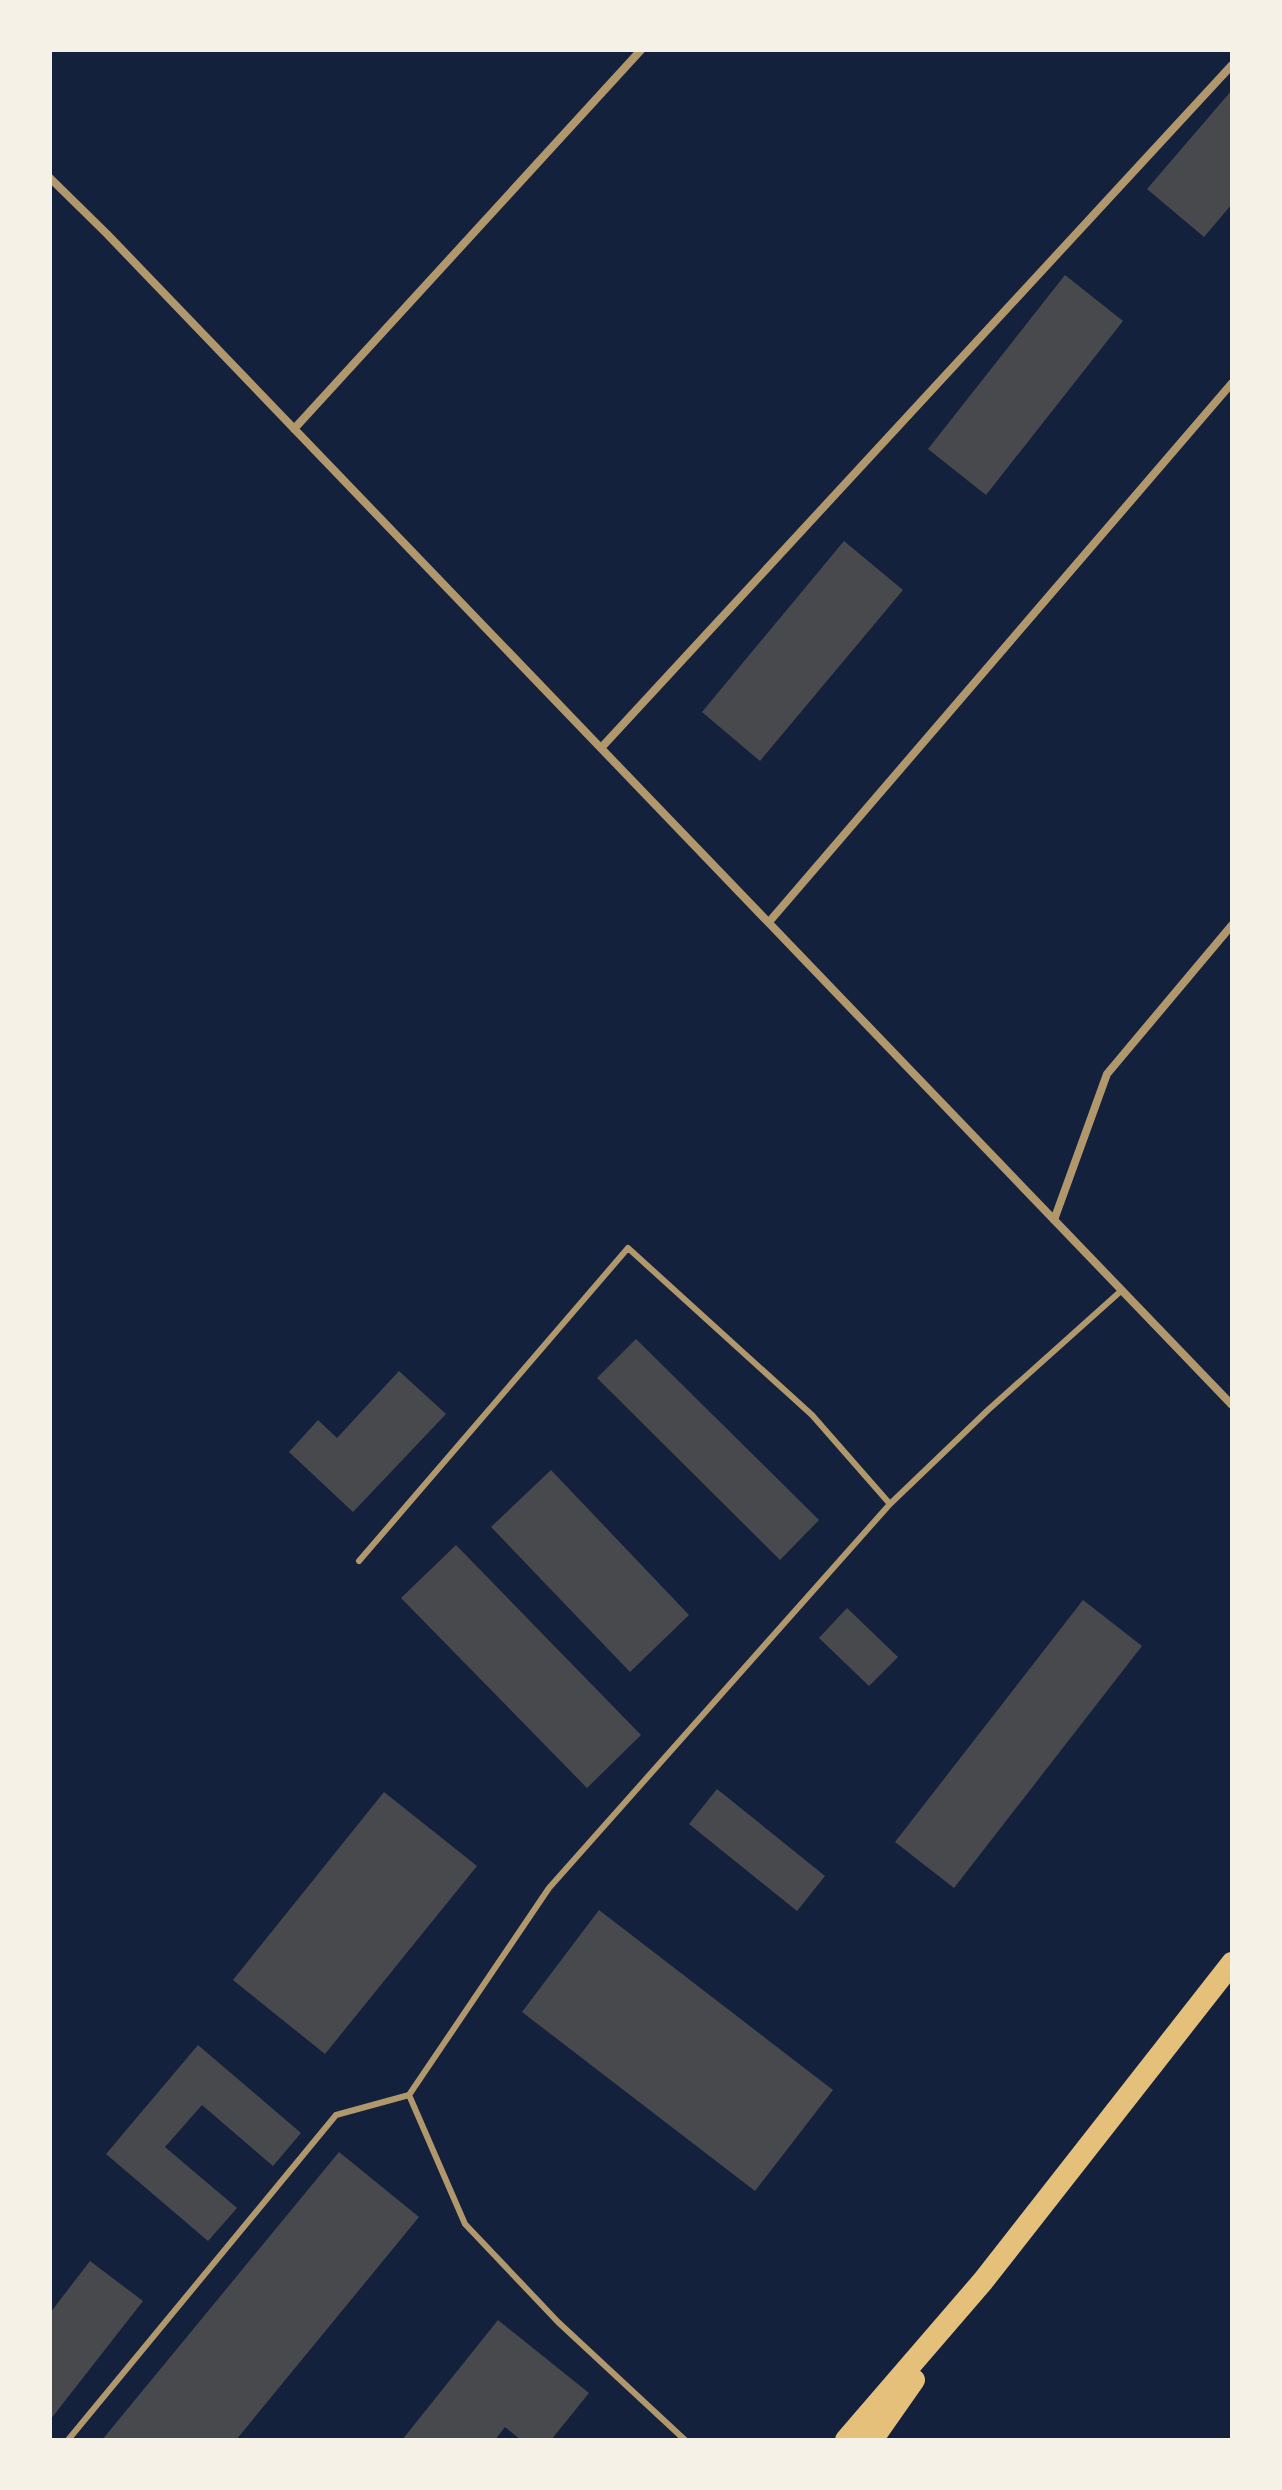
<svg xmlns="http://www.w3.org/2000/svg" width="1282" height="2490" font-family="'Work Sans',sans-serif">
<rect width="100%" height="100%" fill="#14213d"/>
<path fill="#48494c" d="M 1232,90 L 1232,204 L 1204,237 L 1147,189 Z
M 1065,275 L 1123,321 L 986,495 L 928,449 Z
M 844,541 L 903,590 L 760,761 L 702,712 Z
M 636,1339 L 819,1520 L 780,1560 L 597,1378 Z
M 399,1371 L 446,1414 L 353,1512 L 289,1452 L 318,1420 L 337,1438 Z
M 551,1470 L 689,1615 L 630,1672 L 491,1527 Z
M 456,1545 L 641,1735 L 587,1788 L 401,1598 Z
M 1083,1600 L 1142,1646 L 954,1888 L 895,1842 Z
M 847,1608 L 898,1657 L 869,1686 L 819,1638 Z
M 717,1789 L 825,1876 L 797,1911 L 689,1824 Z
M 384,1792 L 477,1866 L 325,2054 L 233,1980 Z
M 599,1910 L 833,2090 L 755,2191 L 522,2012 Z
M 198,2045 L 301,2133 L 273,2166 L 202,2105 L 165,2147 L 237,2208 L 208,2241 L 106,2154 Z
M 339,2152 L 419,2217 L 236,2440 L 102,2440 Z
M 90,2261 L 143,2301 L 50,2420 L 50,2313 Z
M 498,2320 L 589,2393 L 551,2440 L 521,2440 L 505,2427 L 495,2440 L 402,2440 Z"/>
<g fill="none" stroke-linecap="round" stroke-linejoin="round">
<path stroke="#b1986c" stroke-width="6" d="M 359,1561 L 628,1248 L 812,1415 L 890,1504
M 68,2440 L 336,2115 L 409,2095
M 685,2440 L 558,2322 L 465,2224 L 409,2095 L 549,1888 L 890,1504 L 988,1410 L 1122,1290"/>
<path stroke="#b1986c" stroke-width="8" d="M 50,178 L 107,234 L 1232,1405
M 294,429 L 641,50
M 601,748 L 1232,65
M 769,922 L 1232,383
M 1054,1220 L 1107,1074 L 1232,925"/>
<path stroke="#e5c07b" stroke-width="22" d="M 846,2440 L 983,2281 L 1232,1963
M 872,2440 L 914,2380"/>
</g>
<rect width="1282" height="2490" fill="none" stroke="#f6f1e7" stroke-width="104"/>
</svg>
